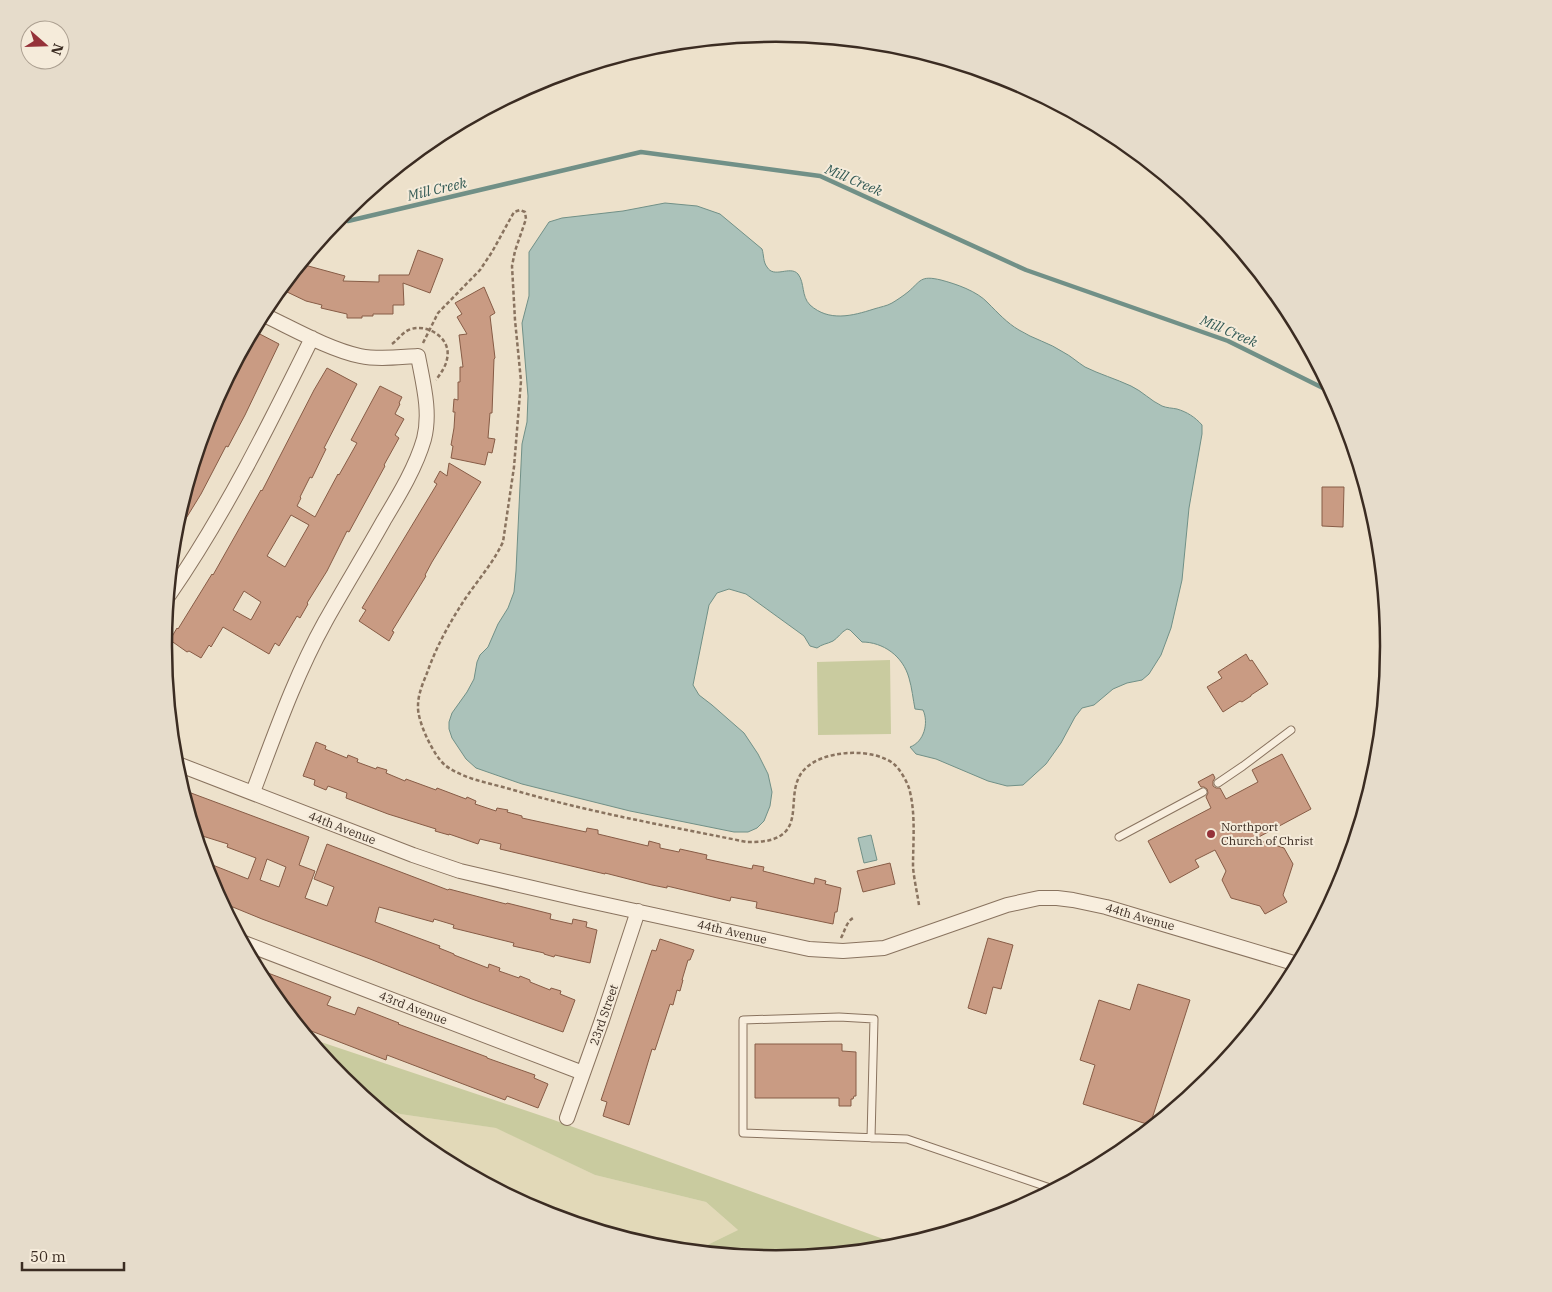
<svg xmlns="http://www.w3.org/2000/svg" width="1552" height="1292" font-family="'IBM Plex Serif',serif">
<rect width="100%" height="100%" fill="#ede1cb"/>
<path fill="#e2d9b8" d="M 371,1102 L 400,1114 L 497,1128 L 595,1175 L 706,1202 L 738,1230 L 697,1250 L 656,1246 L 541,1212 L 436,1155 Z"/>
<path fill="#c9cb9f" d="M 890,660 L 891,734 L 818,735 L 817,662 Z
M 309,1038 L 551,1119 L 900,1245 L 776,1258 L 697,1250 L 738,1230 L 706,1202 L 595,1175 L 496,1128 L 400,1114 L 371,1102 L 343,1079 Z"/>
<path fill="#abc2ba" stroke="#719087" d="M 665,203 L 697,206 L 720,214 L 762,249 C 764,255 763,262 767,267 C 774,279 790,265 798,274 C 805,283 801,296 810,305 C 829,322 852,316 874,309 C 880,307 887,306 892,303 C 897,300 903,296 908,292 C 921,281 920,275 941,280 C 956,284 977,291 988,303 C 998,313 1007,323 1019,330 C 1033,339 1050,343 1063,352 C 1071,356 1077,362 1085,367 C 1099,374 1116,379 1131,386 C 1142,391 1151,401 1162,406 C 1167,408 1172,408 1177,409 C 1187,412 1195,417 1202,425 L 1202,434 L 1189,508 L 1182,580 L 1171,628 L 1161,655 L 1149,674 L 1142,680 L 1127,683 L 1113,689 L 1094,705 L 1082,708 L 1075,717 L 1061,743 L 1046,764 L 1023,785 L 1007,786 L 988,781 L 936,759 L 916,754 L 910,747 C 924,742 929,723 923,710 L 915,709 C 913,699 912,688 909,678 C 903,656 883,642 862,642 L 850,630 L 847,629 C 841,632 838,638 833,641 C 827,644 822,644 817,648 L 810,646 L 804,636 L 746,594 L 729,589 L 717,593 L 709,605 L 693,685 L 699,695 L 712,705 L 744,733 L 758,754 L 768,774 L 772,792 L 770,806 L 764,821 L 757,828 L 748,832 L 734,832 L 630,811 L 522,784 L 476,768 L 466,759 L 452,738 L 449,729 L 449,722 L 452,713 L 467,692 L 474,679 L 477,662 L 480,655 L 488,647 L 498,624 L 508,608 L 514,592 L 516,571 L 522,444 L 527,422 L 528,396 L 522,323 L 529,296 L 529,252 L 549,222 L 562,218 L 623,211 Z
M 871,835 L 877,860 L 864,863 L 858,838 Z"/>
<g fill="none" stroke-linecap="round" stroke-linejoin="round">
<path stroke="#719087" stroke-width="4.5" d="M 340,217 L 348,221 L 641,152 L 820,176 L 1026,270 L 1228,341 L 1331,392"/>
</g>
<path fill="#c99b83" stroke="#875c46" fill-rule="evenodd" d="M 418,250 L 443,259 L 430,293 L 403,283 L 404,305 L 393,305 L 393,314 L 373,314 L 373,316 L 362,316 L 362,318 L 347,318 L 347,314 L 321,308 L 322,305 L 306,301 L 285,291 L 288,283 L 287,282 L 301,264 L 345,276 L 343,281 L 379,282 L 379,275 L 409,275 Z
M 484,287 L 495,313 L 490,316 L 495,358 L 494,359 L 492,413 L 490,413 L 488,438 L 495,439 L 492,453 L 488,452 L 485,465 L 451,458 L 453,446 L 451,445 L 454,428 L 455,412 L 453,412 L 454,399 L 458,400 L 458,382 L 460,382 L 460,367 L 463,367 L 459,335 L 467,334 L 457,317 L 462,314 L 455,303 Z
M 254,331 L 279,344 L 245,415 L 228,447 L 226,446 L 201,494 L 177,533 L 175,532 L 176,526 L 210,411 Z
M 327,368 L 357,384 L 324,448 L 326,449 L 312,478 L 310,477 L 300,497 L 301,498 L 297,506 L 315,517 L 338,474 L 339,475 L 357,443 L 351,440 L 380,386 L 402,397 L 399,403 L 400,404 L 395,414 L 404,419 L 395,435 L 399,438 L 384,465 L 385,466 L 349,532 L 347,531 L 327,571 L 307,603 L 308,604 L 300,618 L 297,616 L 279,646 L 275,643 L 269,654 L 223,627 L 211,647 L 209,645 L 201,658 L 189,651 L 187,652 L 170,640 L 177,628 L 178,629 L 212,574 L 213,575 L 261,490 L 262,491 L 314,390 ZM 291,515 L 309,525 L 285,567 L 267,556 ZM 244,591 L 261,602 L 251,620 L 233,610 Z
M 449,463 L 481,482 L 432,562 L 425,575 L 426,576 L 392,631 L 394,632 L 389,641 L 359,621 L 366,610 L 362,608 L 437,484 L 434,482 L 440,471 L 447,476 Z
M 1322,487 L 1344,487 L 1343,527 L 1322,526 Z
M 1246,654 L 1250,661 L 1252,660 L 1268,684 L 1251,695 L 1251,696 L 1242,702 L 1240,701 L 1223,712 L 1207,687 L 1222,678 L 1218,672 Z
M 316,742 L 326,746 L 325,749 L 347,758 L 348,755 L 358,759 L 357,762 L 376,769 L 377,767 L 387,770 L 386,773 L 405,781 L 406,779 L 436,790 L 437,788 L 466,799 L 467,797 L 476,801 L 475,804 L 496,811 L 497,808 L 508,810 L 507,812 L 522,816 L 522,818 L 586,832 L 587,828 L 598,830 L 598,834 L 648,846 L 649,841 L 660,844 L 660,848 L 679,852 L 680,849 L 707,855 L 706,859 L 752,869 L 753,865 L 764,867 L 763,871 L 814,884 L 815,878 L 826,881 L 825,884 L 841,888 L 837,912 L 835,912 L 833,924 L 756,908 L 757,902 L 731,897 L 730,901 L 667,886 L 667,888 L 652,885 L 605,873 L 605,874 L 500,849 L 501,844 L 480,839 L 478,844 L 449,834 L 449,835 L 435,831 L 436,829 L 388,814 L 346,798 L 347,793 L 328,786 L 326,790 L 314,785 L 315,780 L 303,776 Z
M 1282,754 L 1311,809 L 1255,839 L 1284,848 L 1293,864 L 1283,895 L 1287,902 L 1265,914 L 1260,906 L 1231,898 L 1222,880 L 1226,871 L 1215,850 L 1195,860 L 1199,867 L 1170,883 L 1148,841 L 1211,808 L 1206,797 L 1208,793 L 1207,789 L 1204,787 L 1201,787 L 1198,782 L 1213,774 L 1215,778 L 1213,781 L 1213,786 L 1216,788 L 1220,788 L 1226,799 L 1258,782 L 1252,770 Z
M 183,790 L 309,837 L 299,865 L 315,871 L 305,898 L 327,906 L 334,887 L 314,879 L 327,844 L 448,890 L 449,889 L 506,904 L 507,903 L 551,914 L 550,919 L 572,924 L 573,919 L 587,922 L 586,927 L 597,930 L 590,963 L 555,955 L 554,957 L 544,954 L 544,953 L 513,946 L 514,943 L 453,928 L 454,925 L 434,919 L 433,922 L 379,907 L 375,922 L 440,946 L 439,948 L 454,954 L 454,955 L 488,968 L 489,964 L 500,968 L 499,971 L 519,978 L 520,976 L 530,980 L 530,982 L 550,990 L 551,988 L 561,991 L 560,994 L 575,1000 L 563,1032 L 472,999 L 370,959 L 262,919 L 223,903 L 210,880 L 205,862 L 248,879 L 256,858 L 227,847 L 228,844 L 196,834 ZM 267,859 L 286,867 L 279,887 L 260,880 Z
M 890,863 L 895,884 L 863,892 L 857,871 Z
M 988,938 L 1013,945 L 1001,989 L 993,987 L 986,1014 L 968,1008 Z
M 660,939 L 694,950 L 690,960 L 688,960 L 682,980 L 683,980 L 680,991 L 677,990 L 673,1005 L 670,1004 L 655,1050 L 652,1049 L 629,1125 L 603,1116 L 607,1102 L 601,1100 L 652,950 L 656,951 Z
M 268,973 L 331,997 L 327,1005 L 355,1015 L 358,1007 L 399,1023 L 398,1024 L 487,1057 L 487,1058 L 535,1075 L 534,1078 L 548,1084 L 538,1108 L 507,1096 L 505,1100 L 387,1055 L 386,1060 L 301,1027 L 267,986 L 265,982 Z
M 1138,984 L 1190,1000 L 1150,1125 L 1083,1104 L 1095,1065 L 1080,1060 L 1099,1000 L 1130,1010 Z
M 755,1044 L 842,1044 L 842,1051 L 856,1052 L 856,1096 L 854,1096 L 853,1099 L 851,1099 L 851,1106 L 839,1106 L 839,1098 L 755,1098 Z"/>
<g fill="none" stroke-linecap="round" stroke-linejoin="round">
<defs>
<path id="service" d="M 1218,783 L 1243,766 L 1291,730
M 1119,837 L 1203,792
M 871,1138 L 874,1019 L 839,1017 L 743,1020 L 743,1133 L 907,1139 L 1053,1189"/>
<path id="minor" d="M 169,595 C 225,514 269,425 312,338
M 175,763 L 413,855 L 460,871 L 580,899 L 809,949 L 843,951 L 884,948 L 1007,905 L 1039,898 L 1057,898 L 1073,900 L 1106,907 L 1297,964
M 253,792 C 275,734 295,676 325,622 C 344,588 365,554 384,520 C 399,495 416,467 424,439 C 431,412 423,383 418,356 C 399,357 379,360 360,356 C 328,349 292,328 262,314
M 244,943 L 583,1073
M 567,1118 L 602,1020 L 638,911"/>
</defs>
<use href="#service" stroke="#89735f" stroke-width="9"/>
<use href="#minor" stroke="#89735f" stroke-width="16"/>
<path stroke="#89735f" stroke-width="2.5" stroke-dasharray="4 2.5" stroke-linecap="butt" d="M 423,343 L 438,313 L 480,270 L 492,252 L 514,212 L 520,210 L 525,212 L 526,219 L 515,251 L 512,266 L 515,320 L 521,381 L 514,467 L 503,542 C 493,563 478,580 465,599 C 450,622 436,647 427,673 C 423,683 418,694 418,706 C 417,721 434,757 446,766 C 464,779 489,783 510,789 C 588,812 667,826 747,842 C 760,842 776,842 786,831 C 799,816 788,789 803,771 C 821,749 875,747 895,765 C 901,771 906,780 909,788 C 916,813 913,841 913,867 C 914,879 917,892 919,905
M 392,344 C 399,339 402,332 411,329 C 428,324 452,338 447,359 C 446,366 441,373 436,380
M 841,938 C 845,931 846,921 855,917"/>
<use href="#service" stroke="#f8eede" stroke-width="7"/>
<use href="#minor" stroke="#f8eede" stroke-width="14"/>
</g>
<circle fill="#953239" stroke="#f5ebda" stroke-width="2" cx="1211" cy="834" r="5"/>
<g text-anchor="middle" stroke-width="4" stroke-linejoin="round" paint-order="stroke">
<g font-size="12" fill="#3b2c22" stroke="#f5ebda" text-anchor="start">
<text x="1221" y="831">Northport<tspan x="1221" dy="14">Church of Christ</tspan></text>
</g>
<g font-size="12" fill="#3b2c22" stroke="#f5ebda">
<text transform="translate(342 828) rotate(21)" y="4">44th Avenue</text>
<text transform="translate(1140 917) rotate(16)" y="4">44th Avenue</text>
<text transform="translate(732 932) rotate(13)" y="4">44th Avenue</text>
<text transform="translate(413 1008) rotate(21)" y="4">43rd Avenue</text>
<text transform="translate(604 1015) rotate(-71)" y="4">23rd Street</text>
</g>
<g font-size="14" font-style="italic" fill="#325954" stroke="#f5ebda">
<text transform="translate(854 180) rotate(23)" y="5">Mill Creek</text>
<text transform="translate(437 189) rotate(-13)" y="5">Mill Creek</text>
<text transform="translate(1229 331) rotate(23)" y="5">Mill Creek</text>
</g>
</g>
<path d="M0 0H1552V1292H0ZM172 646a604 604 0 1 1 1208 0a604 604 0 1 1-1208 0Z" fill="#e6dccb" fill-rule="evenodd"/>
<path fill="none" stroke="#3b2c22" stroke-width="2.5" d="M172 646a604 604 0 1 1 1208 0a604 604 0 1 1-1208 0Z"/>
<g transform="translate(45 45) rotate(110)"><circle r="24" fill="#f5ebda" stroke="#ab9f90"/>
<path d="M0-4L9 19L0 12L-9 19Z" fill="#953239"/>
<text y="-8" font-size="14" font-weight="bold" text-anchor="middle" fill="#3b2c22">N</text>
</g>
<path d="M22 1262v8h102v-8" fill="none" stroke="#3b2c22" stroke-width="2.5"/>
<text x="30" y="1262" font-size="15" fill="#3b2c22" stroke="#f5ebda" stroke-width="4" paint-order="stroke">50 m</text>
</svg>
